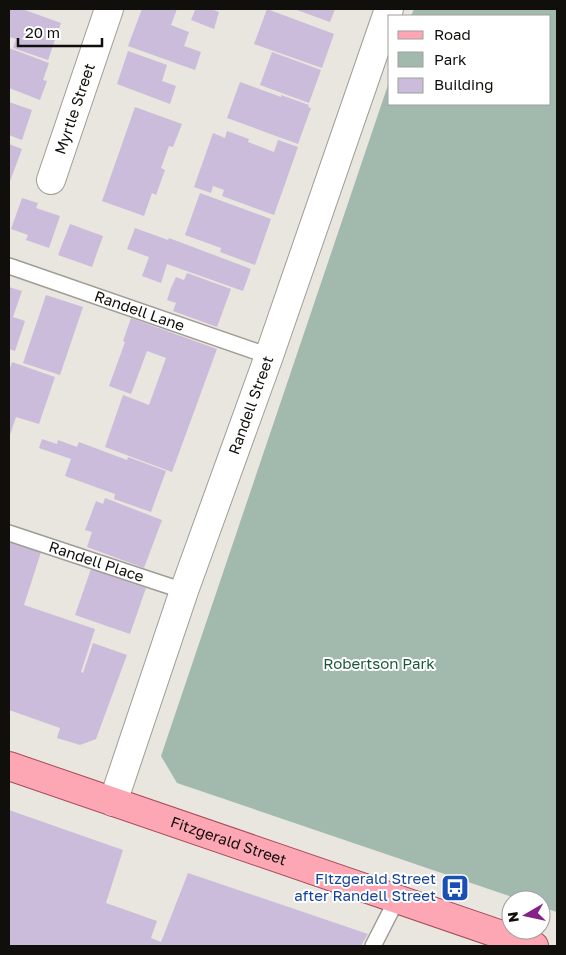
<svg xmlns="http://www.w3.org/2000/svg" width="566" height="955" font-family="'Golos Text',sans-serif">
<rect width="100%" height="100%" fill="#e8e6de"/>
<path fill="#a2baae" d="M 414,9 L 557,9 L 557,912 L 541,907 L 541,900 L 521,900 L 177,783 L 161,756 L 390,79 L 390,104 L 550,104 L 550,16 L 411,16 Z"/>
<path fill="#ccbcdb" d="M 9,9 L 22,9 L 61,23 L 48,60 L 13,48 L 16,39 L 9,37 Z
M 142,9 L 177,9 L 171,25 L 189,32 L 184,46 L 201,52 L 195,70 L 128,46 Z
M 191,9 L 211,9 L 219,12 L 214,29 L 191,20 L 195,10 Z
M 267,9 L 334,34 L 322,68 L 254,44 Z
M 294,9 L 335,9 L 330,22 Z
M 9,48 L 49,63 L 43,80 L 47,81 L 40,100 L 9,88 Z
M 128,51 L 167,65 L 162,81 L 176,86 L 170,104 L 117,84 Z
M 272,52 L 321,70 L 309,103 L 260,85 Z
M 240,82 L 281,97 L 281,95 L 309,105 L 308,107 L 311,108 L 298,144 L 227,118 Z
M 9,102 L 32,110 L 22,140 L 9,135 Z
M 135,107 L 182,124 L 173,147 L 169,146 L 161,168 L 165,170 L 156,195 L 152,193 L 144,216 L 102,201 Z
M 227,131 L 249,139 L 248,142 L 274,152 L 278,140 L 298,147 L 274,215 L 222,196 L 224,190 L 213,186 L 211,193 L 194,187 L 213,133 L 225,138 Z
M 9,144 L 22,149 L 9,184 Z
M 200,193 L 271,219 L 255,265 L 220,252 L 221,248 L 185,235 Z
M 22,198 L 38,203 L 36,208 L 60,216 L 49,248 L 26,240 L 28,235 L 11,229 Z
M 70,224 L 103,236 L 92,267 L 58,255 Z
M 135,228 L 168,240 L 169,238 L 251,269 L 243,291 L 167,264 L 161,283 L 142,276 L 149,257 L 127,249 Z
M 187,273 L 231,289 L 217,327 L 173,311 L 176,303 L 167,300 L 171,288 L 176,277 L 184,280 Z
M 9,287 L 22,291 L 13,317 L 25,321 L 15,351 L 9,349 Z
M 46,295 L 83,307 L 60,375 L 23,363 Z
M 131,318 L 217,349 L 172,472 L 105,447 L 123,395 L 149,405 L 166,358 L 147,351 L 131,394 L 109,386 L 125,342 L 123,341 Z
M 12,362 L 55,377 L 39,424 L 16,417 L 9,438 L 9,371 Z
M 42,439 L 57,444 L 58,440 L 77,447 L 79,442 L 127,460 L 128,457 L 166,471 L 151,512 L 114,499 L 115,494 L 65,476 L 71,459 L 39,448 Z
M 105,498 L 162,520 L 144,568 L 87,547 L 92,532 L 85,530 L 96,501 L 103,504 Z
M 9,541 L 41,552 L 24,605 L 95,629 L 81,672 L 83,673 L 93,643 L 127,655 L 96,739 L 80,745 L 57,738 L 60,728 L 9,710 Z
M 91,569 L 146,588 L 130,634 L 75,615 Z
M 9,810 L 123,850 L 106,903 L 157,921 L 151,938 L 161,942 L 188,873 L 368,934 L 361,946 L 9,946 Z"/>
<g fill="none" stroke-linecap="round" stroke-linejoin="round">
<defs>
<g id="service">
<path id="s1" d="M 9,266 L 269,356"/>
<path id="s2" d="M 9,533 L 184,591"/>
<path d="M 373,946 L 397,899"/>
</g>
<g id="minor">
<path id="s3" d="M 51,180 L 109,9"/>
<path id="s4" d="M 113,802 L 184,591 L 269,356 L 389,9"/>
</g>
<g id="primary">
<path id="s5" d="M 9,766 L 534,946"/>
</g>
</defs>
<use href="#service" stroke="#9f9d95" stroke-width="18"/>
<use href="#minor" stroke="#9f9d95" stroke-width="30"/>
<use href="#primary" stroke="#a94b59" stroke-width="30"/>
<use href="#service" stroke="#fff" stroke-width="15"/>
<use href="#minor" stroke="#fff" stroke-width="28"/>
<use href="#primary" stroke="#fda7b5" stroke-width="28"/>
</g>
<defs>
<symbol id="bus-square" viewBox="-11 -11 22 22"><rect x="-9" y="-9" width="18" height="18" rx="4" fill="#1a4fb4" stroke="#fff"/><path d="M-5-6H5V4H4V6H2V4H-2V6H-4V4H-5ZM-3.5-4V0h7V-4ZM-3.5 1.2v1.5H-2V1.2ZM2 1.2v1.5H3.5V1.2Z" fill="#fff"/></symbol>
</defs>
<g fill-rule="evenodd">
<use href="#bus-square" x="439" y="872" width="32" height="32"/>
</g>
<g text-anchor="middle" stroke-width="4" stroke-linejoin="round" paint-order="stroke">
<g font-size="15" fill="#100f0c" stroke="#fff">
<text dy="5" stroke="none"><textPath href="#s3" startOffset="75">Myrtle Street</textPath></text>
<text dy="5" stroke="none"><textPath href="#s1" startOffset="138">Randell Lane</textPath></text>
<text dy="5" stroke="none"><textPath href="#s4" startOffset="420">Randell Street</textPath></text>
<text dy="5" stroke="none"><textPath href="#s2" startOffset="92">Randell Place</textPath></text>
<text dy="5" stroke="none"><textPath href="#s5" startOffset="232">Fitzgerald Street</textPath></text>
</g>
<g font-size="15" fill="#195840" stroke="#fff">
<text x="379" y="669">Robertson Park</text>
</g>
<g font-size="15" fill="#164399" stroke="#fff" text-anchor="end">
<text x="436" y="884">Fitzgerald Street<tspan x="436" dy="17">after Randell Street</tspan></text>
</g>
</g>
<rect width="566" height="955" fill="none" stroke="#100f0c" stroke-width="20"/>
<rect x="388" y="15" width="162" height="90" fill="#ffffff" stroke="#9f9f9e"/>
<rect x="398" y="31" width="25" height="8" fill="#fda7b5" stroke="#9f9f9e"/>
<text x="434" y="40" font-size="15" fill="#100f0c">Road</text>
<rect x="398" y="52" width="25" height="15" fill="#a2baae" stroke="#9f9f9e"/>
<text x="434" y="65" font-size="15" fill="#100f0c">Park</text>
<rect x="398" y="78" width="25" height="15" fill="#ccbcdb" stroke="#9f9f9e"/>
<text x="434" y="90" font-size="15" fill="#100f0c">Building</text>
<g transform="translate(526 915) rotate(261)"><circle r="24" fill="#ffffff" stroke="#9f9f9e"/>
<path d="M0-4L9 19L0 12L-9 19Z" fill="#85218a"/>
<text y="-8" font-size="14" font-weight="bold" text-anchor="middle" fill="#100f0c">N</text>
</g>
<path d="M18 38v8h84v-8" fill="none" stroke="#100f0c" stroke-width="2.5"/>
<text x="25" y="38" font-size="15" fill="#100f0c" stroke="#ffffff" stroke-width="4" paint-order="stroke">20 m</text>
</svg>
